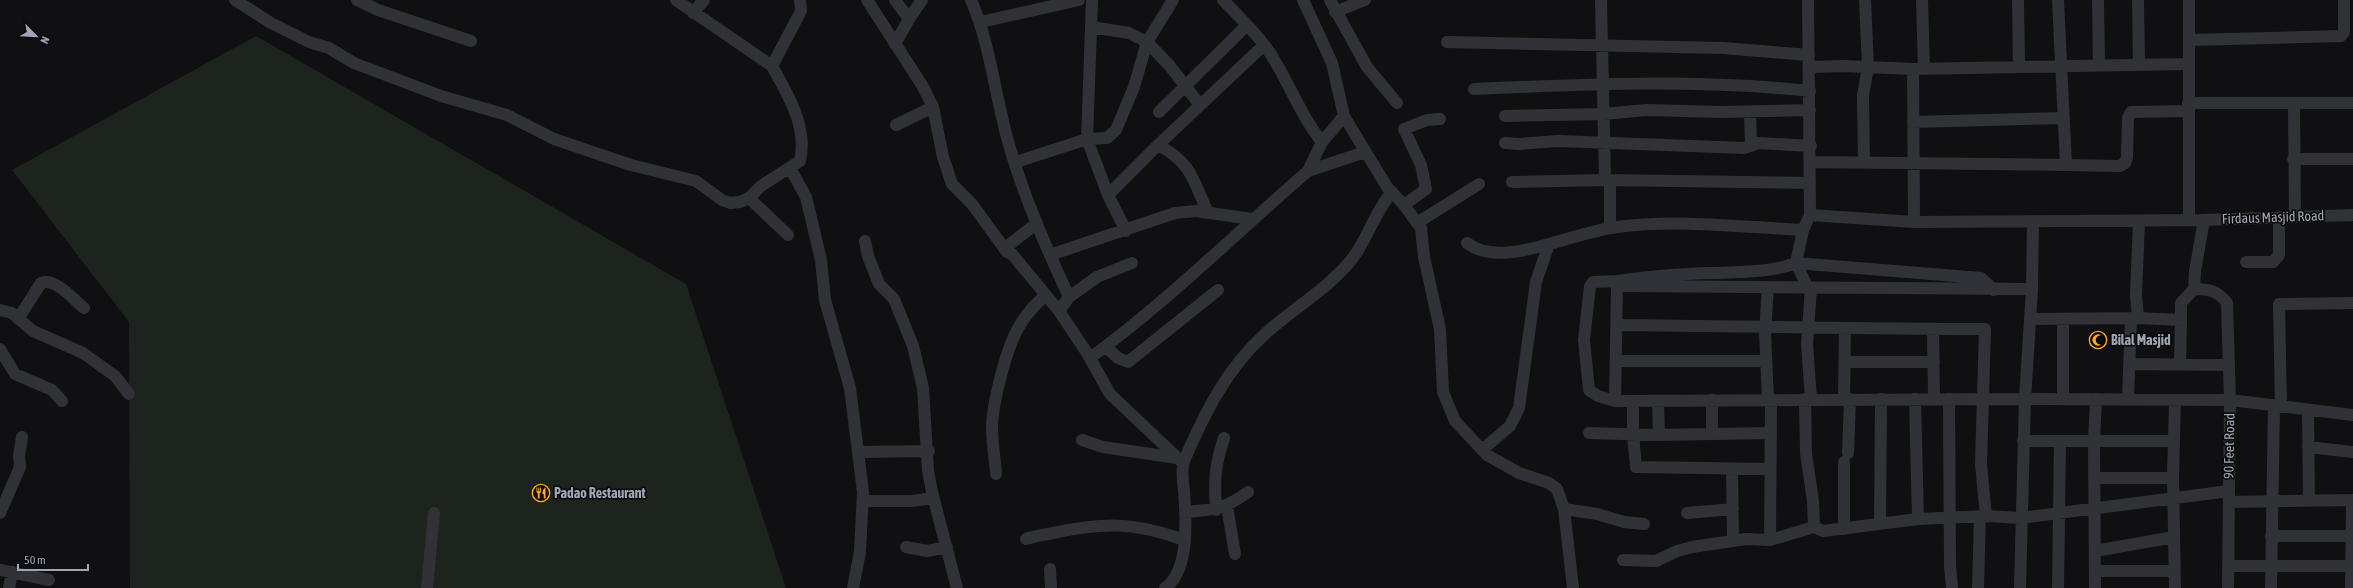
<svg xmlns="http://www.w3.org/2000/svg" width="2353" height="588" font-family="'Asap Condensed',sans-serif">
<rect width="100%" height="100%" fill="#101012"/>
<path fill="#1c241d" d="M 256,36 L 686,284 L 786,588 L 130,588 L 129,322 L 12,170 Z"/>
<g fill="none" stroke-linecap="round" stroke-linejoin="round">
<path stroke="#313237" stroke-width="12" d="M 235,0 L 271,23 L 309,42 L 329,48 L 354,63 L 441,96 L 507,115 L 554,139 L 631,165 L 696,181 L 722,200 L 730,203 L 740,202 L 749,198 L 761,186 L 800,161 C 808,127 788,95 772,66
M 357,0 L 378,10 L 471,41
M 676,0 L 772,66 L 801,11 L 800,0
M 867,0 L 922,85 L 933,107 L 943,157 L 952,184 L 972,204 L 1007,252 L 1012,254 L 1059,311
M 895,0 L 909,19 L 922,0
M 971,0 C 990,43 995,95 1008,141 C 1023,195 1046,247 1069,297 L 1059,311 L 1087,353 L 1110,394 L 1183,463
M 1092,0 L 1087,139 L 1108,195
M 1173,0 L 1147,42 L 1169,65 L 1200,105
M 1223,0 C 1239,17 1257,33 1270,53 C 1289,82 1300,115 1322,142
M 1303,0 L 1332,63 L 1344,116 L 1387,187 L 1404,205 L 1421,228 L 1424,257 L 1440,329 L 1443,392 L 1455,421 L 1487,455 L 1519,473 L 1549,483 L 1557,489 L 1564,509 L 1597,514 L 1624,522 L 1644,524
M 1330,0 L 1367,67 L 1397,103
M 1601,0 L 1605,180 L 1810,183
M 1808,0 L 1810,215 L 1803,230 L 1796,263 C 1769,273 1737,272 1708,273 C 1678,274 1649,276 1619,281 L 1617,286 L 1615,401 L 2025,399 L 2230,400 L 2353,415
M 1922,0 L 1924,69
M 2018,0 L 2019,67
M 2098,0 L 2099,66
M 2138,0 L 2139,65
M 2189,0 L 2189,219
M 1335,12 L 1365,0
M 693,13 L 704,0
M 981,22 L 1079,0
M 2189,40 L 2341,36 L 2344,32 L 2344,0
M 1447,42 L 1723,48 L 1809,55
M 895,44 L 909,19
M 1810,67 L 1843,66 L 1913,69
M 1474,89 C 1586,84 1698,79 1810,91
M 2188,103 L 2353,103
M 2294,104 L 2295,216
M 1159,112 L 1247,25
M 1344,116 L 1322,142 L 1308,171 L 1365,152
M 1505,116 L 1604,114 L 1646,110 L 1722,112 L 1810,110
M 1913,122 L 2064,118
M 896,125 L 933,107
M 1505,143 L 1518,144 L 1558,141 L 1744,148 L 1751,146 L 1750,112
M 1158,145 C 1192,163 1193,180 1208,213
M 1751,146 L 1758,143 L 1811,146
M 2293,159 L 2353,159
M 1016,162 L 1087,139 L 1107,138 L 1116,130 L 1134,87 L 1147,42 L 1129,33 L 1091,27
M 1811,162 L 2066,165 L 2058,0
M 1864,162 L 1863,95 L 1868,67 L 1865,0
M 2066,165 L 2120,166 L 2125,163 L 2127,157 L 2128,118 L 2131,112 L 2189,111
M 790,168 L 806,197 L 821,260 L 825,300 L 850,388 L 863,492 L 860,552 L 853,588
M 1512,182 L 1605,180
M 749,198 L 788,235
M 1404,205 L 1426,189 L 1421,165 L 1404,129 L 1427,120 L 1440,119
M 1810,215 L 1914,222 L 2204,220 L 2353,215
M 2204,220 L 2195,271 L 2194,289 C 2210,289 2218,291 2227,303 L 2230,400 L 2228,588
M 1914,222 L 1913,69 L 2189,64
M 1417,223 L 1479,184
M 1610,228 L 1610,181
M 1126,231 L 1108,195 L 1158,145 L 1264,45
M 865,241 L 868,256 L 879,284 L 894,299 L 913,346 L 923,388 L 928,471 L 932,492 L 957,588
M 1467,243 C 1489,260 1525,251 1549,244 C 1571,238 1595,230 1617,227 C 1678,219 1742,227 1803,230
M 1005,248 L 1037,223
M 1050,255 L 1175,213 L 1196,211 L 1252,219
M 2246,262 L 2273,262 L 2279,255 L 2279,217
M 1796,263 L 1981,278 L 1994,290
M 1796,263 L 1808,288
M 1624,286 L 2032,289 L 2025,399 L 2020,588
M 1768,287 L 1765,332 L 1768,400
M 2032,289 L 2033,221
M 1069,297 L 1097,277 L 1132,263
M 0,310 L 12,313 L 33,331 L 83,353 L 115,376 L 129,394
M 2138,318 L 2181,320 L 2180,364
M 18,319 L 41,283 C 55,277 74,300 84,308
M 2030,319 L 2138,318 L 2136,295 L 2139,221
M 2181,320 L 2181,303 L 2194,289
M 1617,325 C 1739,326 1862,329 1985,329 L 1981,464 L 1986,516
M 1933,329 L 1934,399
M 1106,347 L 1118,358 L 1128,362 L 1218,290
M 0,349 L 15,374 L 52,390 L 62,401
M 1090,358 C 1167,302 1236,233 1308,171
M 1616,361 L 1766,361
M 1846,362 L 1934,362
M 2129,364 L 2228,365
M 1805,399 L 1806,453 L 1813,501 L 1814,527 L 1823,531 L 1918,519 L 1986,516 L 2021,518 L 2229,491
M 1811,399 L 1807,344 L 1811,288
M 1844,399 L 1845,329
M 1915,399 L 1918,519
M 1949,399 L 1950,566 L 1952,588
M 2063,399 L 2063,320
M 2128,399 L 2131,318
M 1712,400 L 1712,434
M 2175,400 L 2173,478 L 2175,588
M 1615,401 L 1598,396 L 1589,390 L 1584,340 L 1590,286 L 1593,282 L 1619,281
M 1633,401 L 1633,434 L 1636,467 L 1770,469
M 1658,401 L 1659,435
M 2281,406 L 2279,304 L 2353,303
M 2308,410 L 2309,500
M 1589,433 L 1656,435 L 1770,433
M 1082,440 L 1103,447 L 1177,458
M 2023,441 L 2174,441
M 2308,447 L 2353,452
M 1482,450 L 1510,426 L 1519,408 L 1536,282 L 1549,244
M 859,452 L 929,451
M 1848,453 L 1850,399
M 1844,462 L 1844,529
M 1732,469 L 1733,541
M 996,474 C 995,459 992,443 992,428 C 992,404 1007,345 1020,325 C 1027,313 1035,304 1046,295
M 2094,478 L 2173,478
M 863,501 L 912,501 L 933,498
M 2229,502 L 2353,500
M 1227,506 L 1235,554
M 1564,509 L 1573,588
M 1216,510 C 1214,481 1215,465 1224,438
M 1185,512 C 1213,510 1225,509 1248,492
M 0,513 L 20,467 L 19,456 L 22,437
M 1687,513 L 1733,509
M 1880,524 L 1881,399
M 2271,536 L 2353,536
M 1026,539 C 1034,536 1043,535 1053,533 C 1104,522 1134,522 1184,540
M 1770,540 L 1814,527
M 906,547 L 927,551 L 947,547
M 2095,551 L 2174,537
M 1623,560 L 1656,561 L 1677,551 L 1692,547 L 1746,539 L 1770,540 L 1771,400
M 2228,566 L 2353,566
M 1050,569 L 1051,588
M 0,570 L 49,580
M 2095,571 L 2174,571
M 9,588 L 12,572
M 427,588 L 434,513
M 1165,588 C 1190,571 1186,517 1184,491 C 1183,482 1181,469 1184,461 C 1204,414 1227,368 1265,334 C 1291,310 1322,293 1346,266 C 1366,245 1373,214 1392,192
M 1978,588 L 1980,516
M 2058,588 L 2060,441
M 2095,588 L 2094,441 L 2096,399
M 2271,588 L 2274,405
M 2351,588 L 2352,500"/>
</g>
<defs>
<symbol id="mosque-ring" viewBox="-11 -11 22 22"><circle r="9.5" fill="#0b0b0d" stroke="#ffab1b" stroke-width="1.5"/><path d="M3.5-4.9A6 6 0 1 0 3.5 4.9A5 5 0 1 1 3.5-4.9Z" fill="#ffab1b"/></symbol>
<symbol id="restaurant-ring" viewBox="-11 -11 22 22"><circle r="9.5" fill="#0b0b0d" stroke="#ffab1b" stroke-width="1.5"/><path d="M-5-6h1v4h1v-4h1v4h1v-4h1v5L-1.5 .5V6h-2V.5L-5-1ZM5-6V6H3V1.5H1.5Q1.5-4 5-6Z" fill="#ffab1b"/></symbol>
</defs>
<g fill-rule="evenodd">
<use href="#mosque-ring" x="2088" y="330" width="20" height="20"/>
<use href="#restaurant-ring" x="531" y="483" width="20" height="20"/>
</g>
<g text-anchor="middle" stroke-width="3.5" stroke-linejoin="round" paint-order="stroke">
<g font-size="14" fill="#a0a7b4" stroke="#0b0b0d">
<text transform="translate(2273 217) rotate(-2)" y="5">Firdaus Masjid Road</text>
<text transform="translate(2229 446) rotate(-89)" y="5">90 Feet Road</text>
</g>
<g font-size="14" font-weight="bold" fill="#a0a7b4" stroke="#0b0b0d" text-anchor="start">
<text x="2111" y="345">Bilal Masjid</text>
<text x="554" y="498">Padao Restaurant</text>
</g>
</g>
<g transform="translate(36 36) rotate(114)" stroke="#0b0b0d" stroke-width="3" paint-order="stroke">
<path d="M0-3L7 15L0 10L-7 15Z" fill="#a0a7b4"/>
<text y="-6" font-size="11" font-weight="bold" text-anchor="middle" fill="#a0a7b4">N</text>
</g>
<path d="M18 564v6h70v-6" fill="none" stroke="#a0a7b4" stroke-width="2"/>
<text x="24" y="564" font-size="12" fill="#a0a7b4" stroke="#0b0b0d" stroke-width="3" paint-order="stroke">50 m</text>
</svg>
